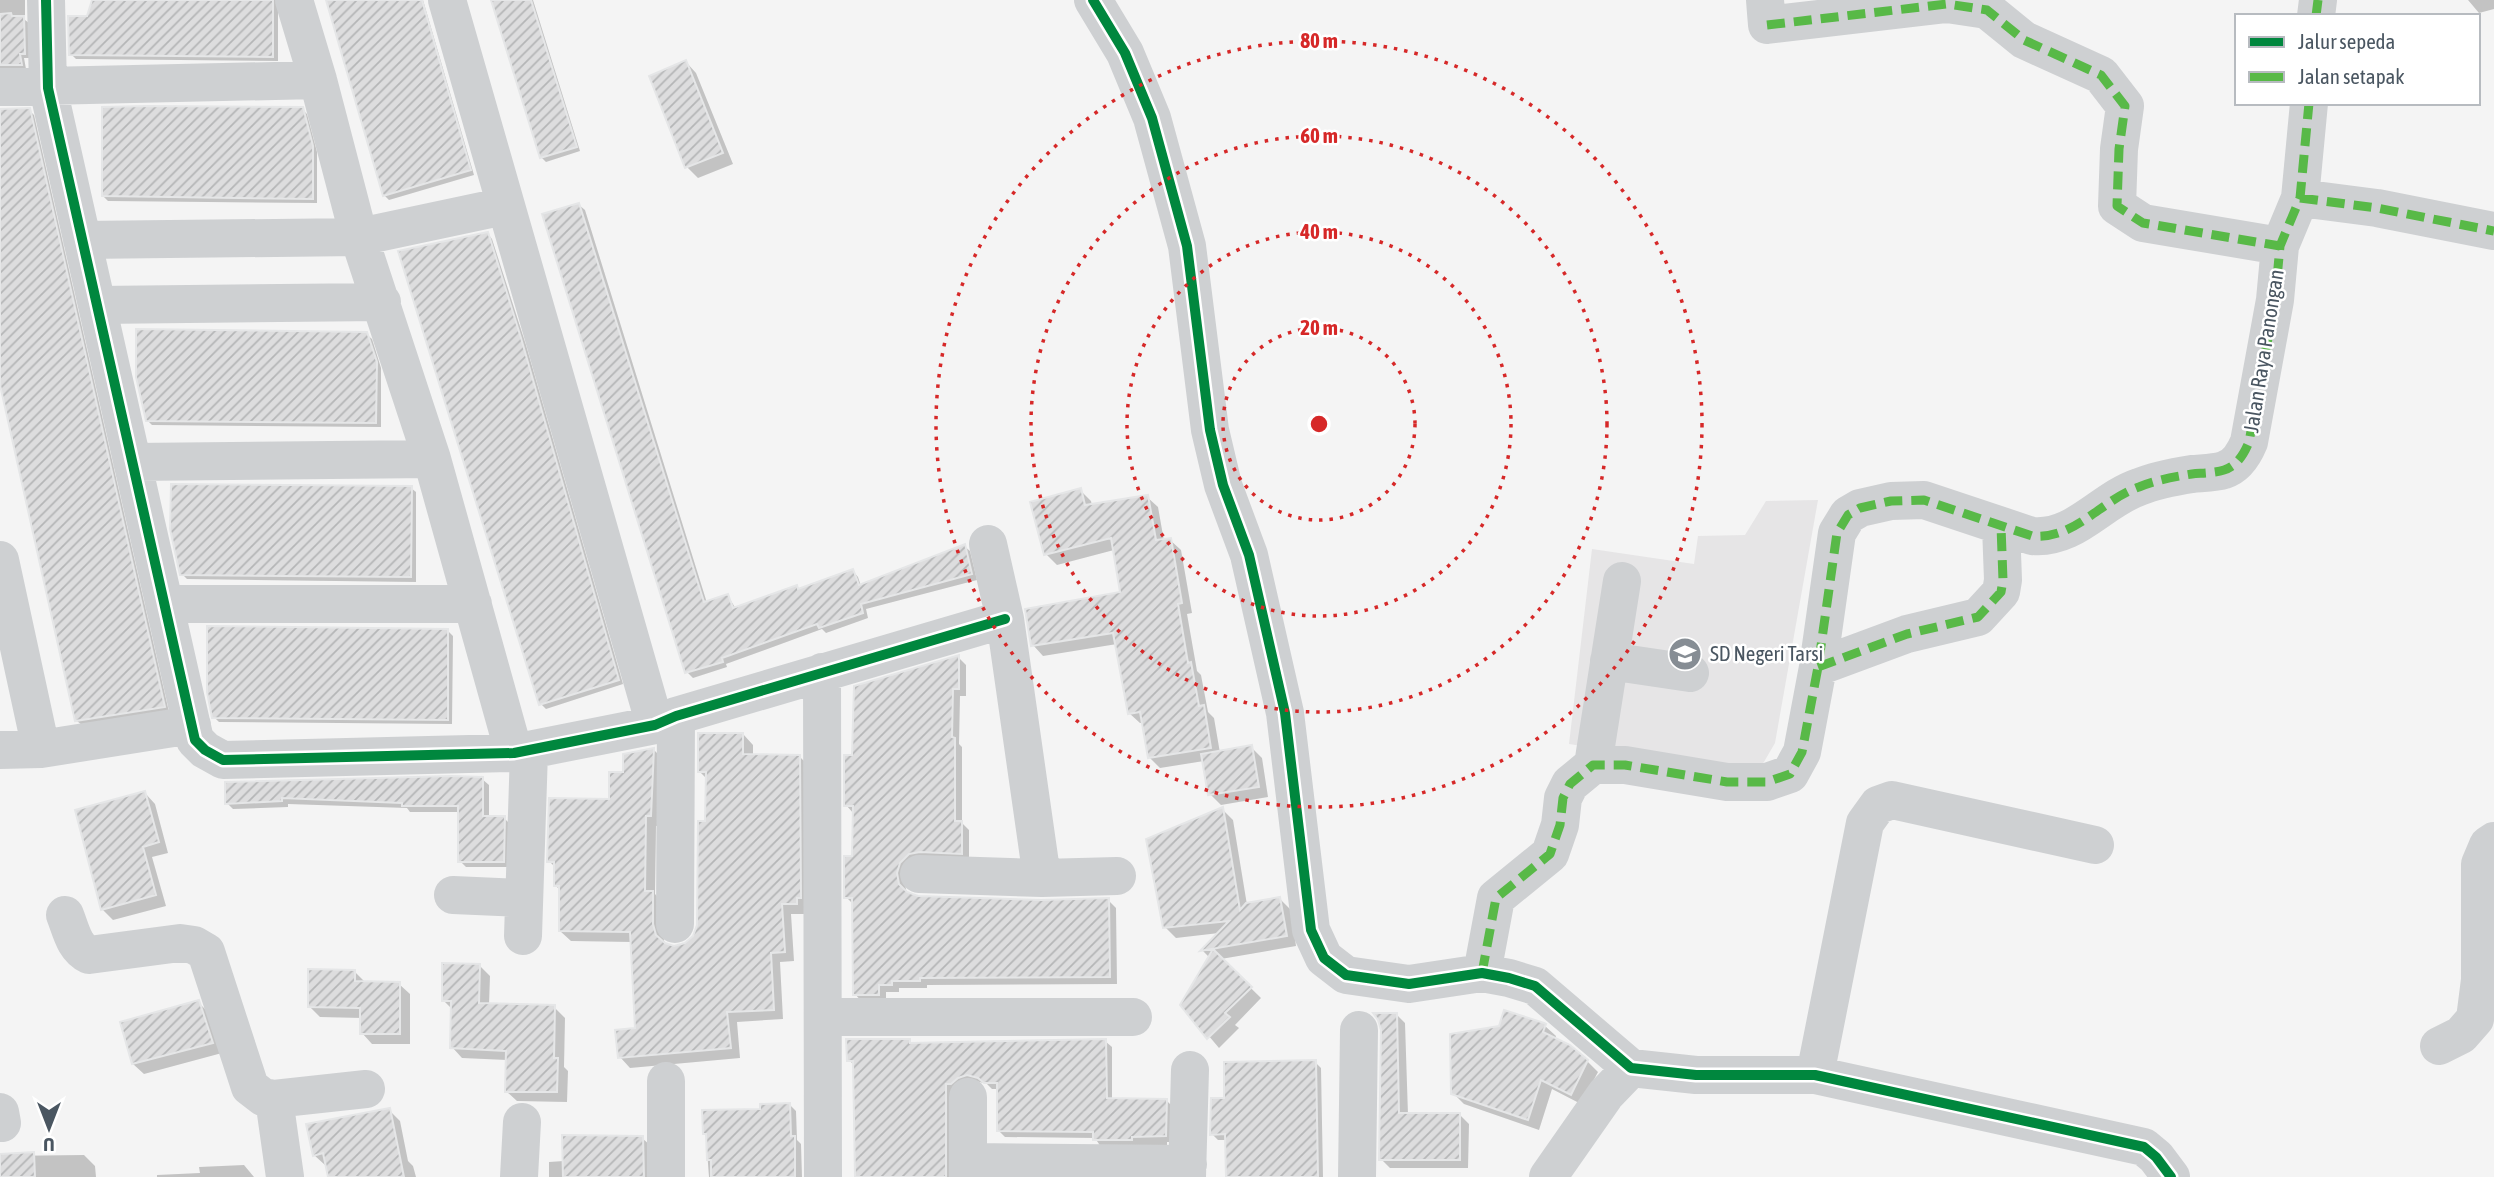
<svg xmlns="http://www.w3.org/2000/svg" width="2494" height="1177" font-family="'Asap Condensed',sans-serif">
<defs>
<pattern id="building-hatch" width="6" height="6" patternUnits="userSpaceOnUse" patternTransform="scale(1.75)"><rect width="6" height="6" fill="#ddddde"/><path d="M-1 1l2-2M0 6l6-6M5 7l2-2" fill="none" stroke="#b5b6b7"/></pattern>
</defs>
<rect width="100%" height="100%" fill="#f4f4f4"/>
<path fill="#e6e5e6" d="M 1818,500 L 1775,743 L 1761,767 L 1734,769 L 1569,744 L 1592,549 L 1694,564 L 1698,536 L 1745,535 L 1766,501 Z"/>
<path fill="#0003" d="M 0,0 L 25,0 L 25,20 L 29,23 L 29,58 L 24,58 L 26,69 L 0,71 Z
M 94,0 L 278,0 L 278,61 L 76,59 L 71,54 L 88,18 Z
M 328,0 L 423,0 L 474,175 L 389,200 L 384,195 Z
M 492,0 L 533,0 L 580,151 L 546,162 L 541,157 Z
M 2468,0 L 2494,0 L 2494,9 L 2479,13 Z
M 686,62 L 696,73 L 733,164 L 698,178 L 687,167 L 651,77 Z
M 302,109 L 307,114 L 317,152 L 317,203 L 108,201 L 103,196 Z
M 29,110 L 34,115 L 169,712 L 82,725 L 77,721 L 0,374 L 0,114 Z
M 579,205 L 585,210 L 707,603 L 728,596 L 736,609 L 853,571 L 858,577 L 861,586 L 964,546 L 970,551 L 977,580 L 866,609 L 868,618 L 826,633 L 822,629 L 726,664 L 727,667 L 693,678 L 687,672 L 544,215 Z
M 488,234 L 492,239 L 526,345 L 623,684 L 546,709 L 541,704 Z
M 366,334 L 372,339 L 381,368 L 381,427 L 152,425 L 147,420 Z
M 411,488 L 416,492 L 416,582 L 187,579 L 182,574 Z
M 1080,490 L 1091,501 L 1092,506 L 1147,497 L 1158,507 L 1164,541 L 1170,540 L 1181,550 L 1192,613 L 1187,614 L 1197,671 L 1201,675 L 1208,712 L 1214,718 L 1220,753 L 1251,747 L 1262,758 L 1268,797 L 1221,805 L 1210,794 L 1204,761 L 1160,768 L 1149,757 L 1143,723 L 1140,723 L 1129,713 L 1117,644 L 1043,656 L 1033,645 L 1122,594 L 1114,550 L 1057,565 L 1046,554 Z
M 448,631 L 453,636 L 452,724 L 219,722 L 214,717 Z
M 958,657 L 966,665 L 966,696 L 960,696 L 959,744 L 962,747 L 962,823 L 969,830 L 969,860 L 904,881 L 907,893 L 918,898 L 1041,902 L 1108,900 L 1116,908 L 1117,984 L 927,985 L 927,988 L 899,988 L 899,992 L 886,992 L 886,1002 L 862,1002 L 855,994 L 854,905 L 846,897 L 854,858 L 854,814 L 846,805 L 854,757 Z
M 743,734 L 753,745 L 753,756 L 800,757 L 810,767 L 807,914 L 791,914 L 794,961 L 780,962 L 783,1019 L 737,1022 L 740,1058 L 630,1068 L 620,1057 L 637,1029 L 632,942 L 571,941 L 560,931 L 561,891 L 556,886 L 556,868 L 549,861 L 611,800 L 625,774 L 653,749 L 663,759 L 661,826 L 656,826 L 655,894 L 663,903 L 663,935 L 665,945 L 674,948 L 686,945 L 695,937 L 699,925 L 707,823 L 708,780 L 699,771 Z
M 482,779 L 489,785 L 489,818 L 504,818 L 511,825 L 509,867 L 466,867 L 460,861 L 460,812 L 410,812 L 407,808 L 288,804 L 288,807 L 233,809 L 227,803 Z
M 145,793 L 155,804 L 168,853 L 152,857 L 166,906 L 113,920 L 102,909 Z
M 1222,809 L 1233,820 L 1247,905 L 1280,899 L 1291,910 L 1296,946 L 1221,959 L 1261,998 L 1235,1025 L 1239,1028 L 1219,1048 L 1182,1004 L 1210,958 L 1203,951 L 1219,933 L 1176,938 L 1165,927 Z
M 480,966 L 490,976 L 489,1005 L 554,1007 L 565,1018 L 564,1067 L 568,1071 L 567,1102 L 517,1101 L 506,1091 L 507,1060 L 462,1058 L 452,1047 L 452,1009 L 443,1000 Z
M 354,971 L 365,982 L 399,984 L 410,994 L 410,1044 L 372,1044 L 362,1033 L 362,1018 L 320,1017 L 310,1007 Z
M 198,1002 L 209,1013 L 222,1053 L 144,1074 L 133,1064 Z
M 1396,1014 L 1405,1023 L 1408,1115 L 1460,1115 L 1469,1124 L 1468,1168 L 1390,1168 L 1381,1159 Z
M 1545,1026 L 1556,1036 L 1555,1039 L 1587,1061 L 1598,1072 L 1581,1104 L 1552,1089 L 1539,1130 L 1464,1104 L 1453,1093 Z
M 910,1041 L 914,1045 L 1105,1041 L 1112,1047 L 1112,1100 L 1167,1101 L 1173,1107 L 1172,1142 L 1167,1142 L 1167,1147 L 1101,1147 L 1095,1138 L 1005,1137 L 999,1131 L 998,1089 L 992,1089 L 987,1084 L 976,1081 L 953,1177 L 857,1177 L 855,1066 L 849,1060 Z
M 1315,1062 L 1321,1068 L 1323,1177 L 1227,1177 L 1227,1140 L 1218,1140 L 1212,1134 L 1226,1100 Z
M 790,1105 L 796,1111 L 797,1140 L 801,1144 L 802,1177 L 709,1177 L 704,1111 L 762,1111 Z
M 389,1110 L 400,1121 L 408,1161 L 413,1166 L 416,1177 L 330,1177 L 327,1165 L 325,1165 L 314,1155 Z
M 642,1138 L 651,1146 L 651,1177 L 549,1177 L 549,1162 L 564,1161 Z
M 84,1155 L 95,1166 L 96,1177 L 0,1177 L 0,1156 Z
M 244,1165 L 254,1177 L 157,1177 L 157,1175 L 200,1173 L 199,1167 Z"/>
<path fill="url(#building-hatch)" stroke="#e5e6e7" stroke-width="2" d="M 92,0 L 273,0 L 273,57 L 69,55 L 68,16 L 87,16 Z
M 326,0 L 422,0 L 471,170 L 383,196 Z
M 491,0 L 531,0 L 577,147 L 540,158 Z
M 11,13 L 12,16 L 24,16 L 25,54 L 20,54 L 22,65 L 0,65 L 0,14 Z
M 686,60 L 723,153 L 685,168 L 649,76 Z
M 149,106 L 303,107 L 313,146 L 313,199 L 102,196 L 102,107 Z
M 30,108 L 165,707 L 75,721 L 0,385 L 0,109 Z
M 579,203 L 704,602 L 728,594 L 733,608 L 797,585 L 798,589 L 853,569 L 859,585 L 965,544 L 972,574 L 861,604 L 863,613 L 819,628 L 817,624 L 722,658 L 723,662 L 685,673 L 542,214 Z
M 488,232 L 521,338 L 619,680 L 539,705 L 398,251 Z
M 136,329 L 367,332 L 377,362 L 376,423 L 146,421 L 136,377 Z
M 171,484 L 412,486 L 411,577 L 180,575 L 170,529 Z
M 1081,488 L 1085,505 L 1148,495 L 1156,540 L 1171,538 L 1182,603 L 1178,604 L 1188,663 L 1191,662 L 1199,706 L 1204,705 L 1211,748 L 1148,758 L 1140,712 L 1128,714 L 1113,633 L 1031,646 L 1025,609 L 1120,592 L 1111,538 L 1044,555 L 1030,502 Z
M 207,626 L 448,629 L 448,720 L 212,718 L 207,692 Z
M 959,655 L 959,689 L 953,689 L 952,737 L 955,738 L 955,821 L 962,821 L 962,854 L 920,852 L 909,854 L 900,863 L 897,873 L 899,884 L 907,892 L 918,896 L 1041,900 L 1109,898 L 1110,977 L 920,978 L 920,981 L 892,981 L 892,985 L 879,985 L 879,995 L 853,995 L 852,898 L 844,898 L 844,856 L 852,856 L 853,806 L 844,806 L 844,755 L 852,755 L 854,686 Z
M 698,733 L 743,733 L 743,754 L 800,755 L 801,898 L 797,898 L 797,904 L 782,904 L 785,952 L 771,953 L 774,1010 L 727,1012 L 731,1048 L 618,1058 L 615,1030 L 635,1028 L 630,932 L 559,931 L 559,886 L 554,886 L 554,862 L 547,862 L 549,798 L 609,799 L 609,772 L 623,772 L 623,754 L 654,748 L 651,816 L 646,816 L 645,891 L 653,891 L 653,924 L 656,935 L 665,943 L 674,946 L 685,943 L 693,936 L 697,925 L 698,821 L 705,821 L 706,772 L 698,772 Z
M 1252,745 L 1259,787 L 1208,795 L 1201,754 Z
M 452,776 L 483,777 L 483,816 L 505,816 L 504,862 L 458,862 L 458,806 L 402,806 L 402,803 L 282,798 L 282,801 L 225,804 L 225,782 Z
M 145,791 L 159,842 L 143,847 L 156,895 L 101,910 L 75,810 Z
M 1223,807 L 1240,910 L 1246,903 L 1280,897 L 1287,936 L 1200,951 L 1229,921 L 1163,928 L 1146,839 Z
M 1213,949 L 1252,987 L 1225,1013 L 1230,1017 L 1207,1039 L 1180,1005 Z
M 442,963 L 480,964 L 479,1003 L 555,1005 L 554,1058 L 558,1058 L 557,1092 L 505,1092 L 506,1051 L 450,1048 L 451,1001 L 442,1001 Z
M 308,969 L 355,970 L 355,981 L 400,982 L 400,1034 L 360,1034 L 360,1008 L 308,1007 Z
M 199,1000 L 213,1043 L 132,1064 L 120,1022 Z
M 1504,1010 L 1544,1023 L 1546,1024 L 1543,1032 L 1570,1045 L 1588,1060 L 1571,1095 L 1541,1080 L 1528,1120 L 1451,1094 L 1450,1034 L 1499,1026 Z
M 1373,1013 L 1397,1013 L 1399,1113 L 1460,1113 L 1460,1160 L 1379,1160 L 1381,1030 L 1378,1020 Z
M 846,1039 L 910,1039 L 910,1043 L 1106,1039 L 1107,1098 L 1167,1099 L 1166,1136 L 1132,1137 L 1132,1140 L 1093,1140 L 1093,1132 L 997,1131 L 997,1083 L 984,1083 L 978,1078 L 967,1075 L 958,1078 L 951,1084 L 946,1084 L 946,1177 L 855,1177 L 853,1061 L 847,1061 Z
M 1316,1060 L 1318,1177 L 1226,1177 L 1225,1134 L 1210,1135 L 1211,1098 L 1224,1098 L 1224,1062 Z
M 790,1103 L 791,1136 L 795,1136 L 795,1177 L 711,1177 L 711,1160 L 707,1160 L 706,1134 L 703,1134 L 702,1110 L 760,1109 L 760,1104 Z
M 390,1108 L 404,1177 L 328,1177 L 323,1153 L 313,1156 L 306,1124 Z
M 562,1135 L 643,1136 L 644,1177 L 563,1177 Z
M 34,1152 L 35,1177 L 0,1177 L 0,1154 Z"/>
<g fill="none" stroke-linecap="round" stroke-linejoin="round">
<path stroke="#ced0d2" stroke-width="38" d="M 46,0 L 48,88 L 195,740 L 205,750 L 223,760 L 514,753 L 655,725 L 676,716 L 1005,619
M 294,0 L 318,80 L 359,237 L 432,459 L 514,753
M 447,0 L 655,725
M 1093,0 L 1125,53 L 1152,118 L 1187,246 L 1210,430 L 1223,485 L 1249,555 L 1285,713 L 1311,930 L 1324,958 L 1346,975 L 1409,984 L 1482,973 L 1509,978 L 1535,986 L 1631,1068 L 1696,1075 L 1815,1075 L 2144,1147 L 2156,1157 L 2171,1177
M 1765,0 L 1767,25 L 1947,4 L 1987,10 L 2024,40 L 2101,75 L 2125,106 L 2119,149 L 2117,206 L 2143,223 L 2280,246
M 2316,16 L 2318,0
M 0,87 L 318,80
M 2300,198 L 2377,208 L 2494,231
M 82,240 L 359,237 L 505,206
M 97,305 L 382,302
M 132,462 L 432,459
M 988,544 L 1005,619 L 1042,878
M 0,560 L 41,749 L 0,750
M 164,604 L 473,604
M 1609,661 L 1690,673
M 1818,667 L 1907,634 L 1978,617 L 2001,592 L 2003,580 L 2001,526
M 822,672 L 823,1177
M 41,749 L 192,725
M 1593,765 L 1622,581
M 919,874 L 1042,878 L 1117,876
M 453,895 L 523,898
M 65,915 C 71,930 74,948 89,955 L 180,943 L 194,945 L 206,952 L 250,1087 L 263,1097 L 274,1099
M 675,924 L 676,716
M 523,936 L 529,751
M 1482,973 L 1496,898 L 1550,854 L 1560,825 L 1563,798 L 1570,784 L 1593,765 L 1625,765 L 1727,782 L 1767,782 L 1790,774 L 1802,752 L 1818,667 L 1837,533 L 1848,515 L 1860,508 L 1891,501 L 1924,500 L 2032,536 C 2075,540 2101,500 2139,487 C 2156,480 2173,477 2192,474 C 2202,473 2215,473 2224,470 C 2237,466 2244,454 2249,442 L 2275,300 L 2280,246 L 2300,198 L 2309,103
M 823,1017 L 1133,1017
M 2439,1046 L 2461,1035 L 2475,1019 L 2480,980 L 2480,864 L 2488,845 L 2494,841
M 1815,1075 L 1865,823 L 1878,805 L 1892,800 L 2095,845
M 666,1081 L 666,1177
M 968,1097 L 968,1177
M 0,1112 L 2,1123
M 968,1162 L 1188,1164
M 285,1177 L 274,1099 L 366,1089
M 519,1177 L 522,1122
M 1187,1177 L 1190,1070
M 1357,1177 L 1359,1030
M 1548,1177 L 1606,1094 L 1631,1068"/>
<path stroke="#58b947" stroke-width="9" stroke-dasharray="18 9" stroke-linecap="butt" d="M 2316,16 L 2318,0
M 1767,25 L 1947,4 L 1987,10 L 2024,40 L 2101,75 L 2125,106 L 2119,149 L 2117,206 L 2143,223 L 2280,246
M 2300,198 L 2377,208 L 2494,231
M 1818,667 L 1907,634 L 1978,617 L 2001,592 L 2003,580 L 2001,526
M 1482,973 L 1496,898 L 1550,854 L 1560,825 L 1563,798 L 1570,784 L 1593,765 L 1625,765 L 1727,782 L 1767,782 L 1790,774 L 1802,752 L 1818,667 L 1837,533 L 1848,515 L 1860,508 L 1891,501 L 1924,500 L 2032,536 C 2075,540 2101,500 2139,487 C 2156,480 2173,477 2192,474 C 2202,473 2215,473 2224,470 C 2237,466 2244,454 2249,442 L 2275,300 L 2280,246 L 2300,198 L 2309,103"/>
<defs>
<path id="cycleway" d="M 46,0 L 48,88 L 195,740 L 205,750 L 223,760 L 514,753 L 655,725 L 676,716 L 1005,619
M 1093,0 L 1125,53 L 1152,118 L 1187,246 L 1210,430 L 1223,485 L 1249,555 L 1285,713 L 1311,930 L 1324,958 L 1346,975 L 1409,984 L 1482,973 L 1509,978 L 1535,986 L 1631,1068 L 1696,1075 L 1815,1075 L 2144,1147 L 2156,1157 L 2171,1177"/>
</defs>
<use href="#cycleway" stroke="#fff" stroke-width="15"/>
<use href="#cycleway" stroke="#00873e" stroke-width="10"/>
</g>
<g fill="none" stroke="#d62828" stroke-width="3.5" stroke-dasharray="3.5 7">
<circle cx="1319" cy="424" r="96"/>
<circle cx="1319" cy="424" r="192"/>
<circle cx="1319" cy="424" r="288"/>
<circle cx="1319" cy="424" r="383"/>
</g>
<defs>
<symbol id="school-disc" viewBox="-11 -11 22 22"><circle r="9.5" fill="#868d94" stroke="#fff"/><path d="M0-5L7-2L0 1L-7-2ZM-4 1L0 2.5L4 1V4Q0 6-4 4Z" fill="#fff"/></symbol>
</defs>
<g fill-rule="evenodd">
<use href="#school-disc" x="1666" y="635" width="38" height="38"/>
</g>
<g text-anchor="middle" stroke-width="5" stroke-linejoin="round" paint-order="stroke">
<g font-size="21" fill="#4a5661" stroke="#fff">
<text transform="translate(2264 351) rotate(-81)" y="7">Jalan Raya Panongan</text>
</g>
<g font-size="21" fill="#4a5661" stroke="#fff" text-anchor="start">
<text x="1710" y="661">SD Negeri Tarsi</text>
</g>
</g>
<circle cx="1319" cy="424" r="10" fill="#d62828" stroke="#fff" stroke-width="3.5"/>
<g font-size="21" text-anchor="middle" font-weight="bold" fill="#d62828" stroke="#fff" stroke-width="5" stroke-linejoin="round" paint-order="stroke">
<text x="1319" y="48">80 m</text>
<text x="1319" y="143">60 m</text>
<text x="1319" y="239">40 m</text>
<text x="1319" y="335">20 m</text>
</g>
<rect x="2235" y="14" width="245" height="91" fill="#ffffff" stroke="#b7bbc0" stroke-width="2"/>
<rect x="2249" y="37" width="35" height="10" fill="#00873e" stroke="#b7bbc0" stroke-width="2"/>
<text x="2298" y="49" font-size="21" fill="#4a5661">Jalur sepeda</text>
<rect x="2249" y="72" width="35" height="10" fill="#58b947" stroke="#b7bbc0" stroke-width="2"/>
<text x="2298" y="84" font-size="21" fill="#4a5661">Jalan setapak</text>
<g transform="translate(49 1128) rotate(180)" stroke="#ffffff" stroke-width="5" paint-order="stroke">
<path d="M0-5L12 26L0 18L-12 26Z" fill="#4a5661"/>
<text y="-10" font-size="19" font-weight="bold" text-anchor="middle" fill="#4a5661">U</text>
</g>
</svg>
